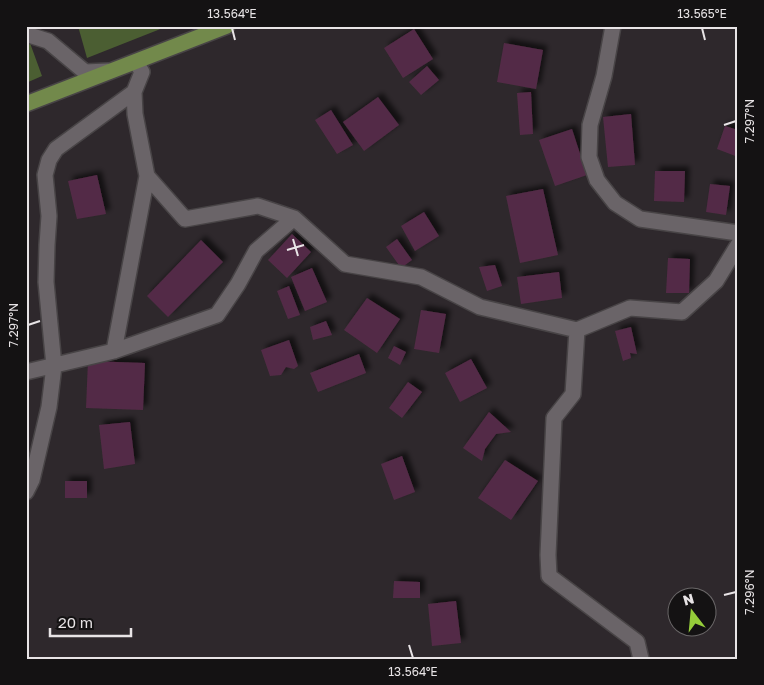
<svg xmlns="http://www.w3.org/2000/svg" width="764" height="685" font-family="'Golos Text',sans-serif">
<defs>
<filter id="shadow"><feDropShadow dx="4.5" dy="-4.5" stdDeviation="2.5" flood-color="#0009"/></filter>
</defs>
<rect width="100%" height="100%" fill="#2e282c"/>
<path fill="#4b5e32" d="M 78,26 L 168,26 L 87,58 Z
M 26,32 L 42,76 L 26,83 Z"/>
<path fill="#532b46" filter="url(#shadow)" d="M 414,29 L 433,59 L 403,78 L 384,48 Z
M 504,43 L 543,50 L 536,89 L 497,82 Z
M 427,66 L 439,80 L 421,95 L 409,82 Z
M 531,92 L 533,134 L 520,135 L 517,93 Z
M 378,97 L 399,125 L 364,151 L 343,122 Z
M 331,110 L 353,145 L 337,154 L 315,120 Z
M 631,114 L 635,165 L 608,167 L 603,117 Z
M 725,126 L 738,130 L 738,157 L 717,149 Z
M 572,129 L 587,175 L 555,186 L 539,140 Z
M 655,171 L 685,171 L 684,202 L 654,201 Z
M 97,175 L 106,214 L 77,219 L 68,181 Z
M 710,184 L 730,186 L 726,215 L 706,212 Z
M 543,189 L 558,255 L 520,263 L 506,196 Z
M 424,212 L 439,236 L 415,251 L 401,226 Z
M 292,234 L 311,252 L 287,278 L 268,260 Z
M 397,239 L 412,260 L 401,268 L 386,247 Z
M 201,240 L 223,262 L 168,317 L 147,296 Z
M 668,258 L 690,259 L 689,293 L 666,293 Z
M 495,265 L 502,286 L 487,291 L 479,267 Z
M 312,268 L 327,302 L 305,311 L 291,277 Z
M 559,272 L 562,298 L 521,304 L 517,277 Z
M 289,286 L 300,315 L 288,319 L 277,291 Z
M 367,298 L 400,319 L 377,353 L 344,330 Z
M 421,310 L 446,314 L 439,353 L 414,349 Z
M 326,321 L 332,335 L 313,340 L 310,327 Z
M 631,327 L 637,354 L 630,353 L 631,358 L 623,361 L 615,331 Z
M 289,340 L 298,366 L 294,369 L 286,367 L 281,375 L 270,376 L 261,350 Z
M 394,346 L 406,352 L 400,365 L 388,358 Z
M 359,354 L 366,373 L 318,392 L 310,373 Z
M 471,359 L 487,388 L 460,402 L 445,373 Z
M 88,361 L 145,363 L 143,410 L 86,408 Z
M 408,382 L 422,392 L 402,418 L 389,408 Z
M 489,412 L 511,432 L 496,434 L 485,449 L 482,461 L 463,448 Z
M 130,422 L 135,464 L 104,469 L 99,425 Z
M 402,456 L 415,492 L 394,500 L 381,464 Z
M 505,460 L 538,481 L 511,520 L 478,498 Z
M 65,481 L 87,481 L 87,498 L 65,498 Z
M 394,581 L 420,582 L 420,598 L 393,598 Z
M 456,601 L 461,643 L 432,646 L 428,604 Z"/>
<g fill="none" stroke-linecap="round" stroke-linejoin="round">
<defs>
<path id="minor" d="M 613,26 L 604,76 L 590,125 L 589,157 L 597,180 L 615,203 L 640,219 L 738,233
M 26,34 L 48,41 L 85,72 L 108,71
M 147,176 L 185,219 L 258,206 L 294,218 L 345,264 L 421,277 L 480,307 L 577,330
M 114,351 L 147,176 L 135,114 L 134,92 L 142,72 L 136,62
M 26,372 L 114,351 L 217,315 L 238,284 L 256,251 L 294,218
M 26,492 L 32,480 L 49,407 L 54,366 L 46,282 L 47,245 L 49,216 L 45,175 L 49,160 L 56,149 L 134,92
M 641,659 L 637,642 L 549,576 L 548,555 L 554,418 L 573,394 L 577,330 L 630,308 L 682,312 L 716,281 L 738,245"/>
<path id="major" d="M 26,104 L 227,26"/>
</defs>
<use href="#minor" stroke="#484446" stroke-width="18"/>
<use href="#major" stroke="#484446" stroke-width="18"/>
<use href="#minor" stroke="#6a6468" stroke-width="15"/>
<use href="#major" stroke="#72894b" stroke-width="15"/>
</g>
<path fill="none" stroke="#e8e4e6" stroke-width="2" d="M 232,28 L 235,40M 702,28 L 705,40M 724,125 L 736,121M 293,239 L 298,256M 287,250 L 304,245M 28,325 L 40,321M 724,595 L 736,592M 409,645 L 413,658"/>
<rect width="764" height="685" fill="none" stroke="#141213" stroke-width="55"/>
<g transform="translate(692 612) rotate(344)"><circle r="24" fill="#141213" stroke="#696667"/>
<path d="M0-4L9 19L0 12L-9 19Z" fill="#95cc3a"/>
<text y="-8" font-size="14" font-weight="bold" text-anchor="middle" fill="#e8e4e6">N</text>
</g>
<path d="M50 628v8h81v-8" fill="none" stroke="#e8e4e6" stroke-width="2.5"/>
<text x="58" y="628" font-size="15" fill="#e8e4e6" stroke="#141213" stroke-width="4" paint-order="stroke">20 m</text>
<rect x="28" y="28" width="708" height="630" fill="none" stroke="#e8e4e6" stroke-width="2"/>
<g font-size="12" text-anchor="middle" fill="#e8e4e6">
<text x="232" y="18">13.564°E</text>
<text x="702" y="18">13.565°E</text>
<text transform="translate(750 121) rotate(-90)" y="4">7.297°N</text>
<text transform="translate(14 325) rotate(-90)" y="4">7.297°N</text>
<text transform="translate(750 592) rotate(-90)" y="4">7.296°N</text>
<text x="413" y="676">13.564°E</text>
</g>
</svg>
